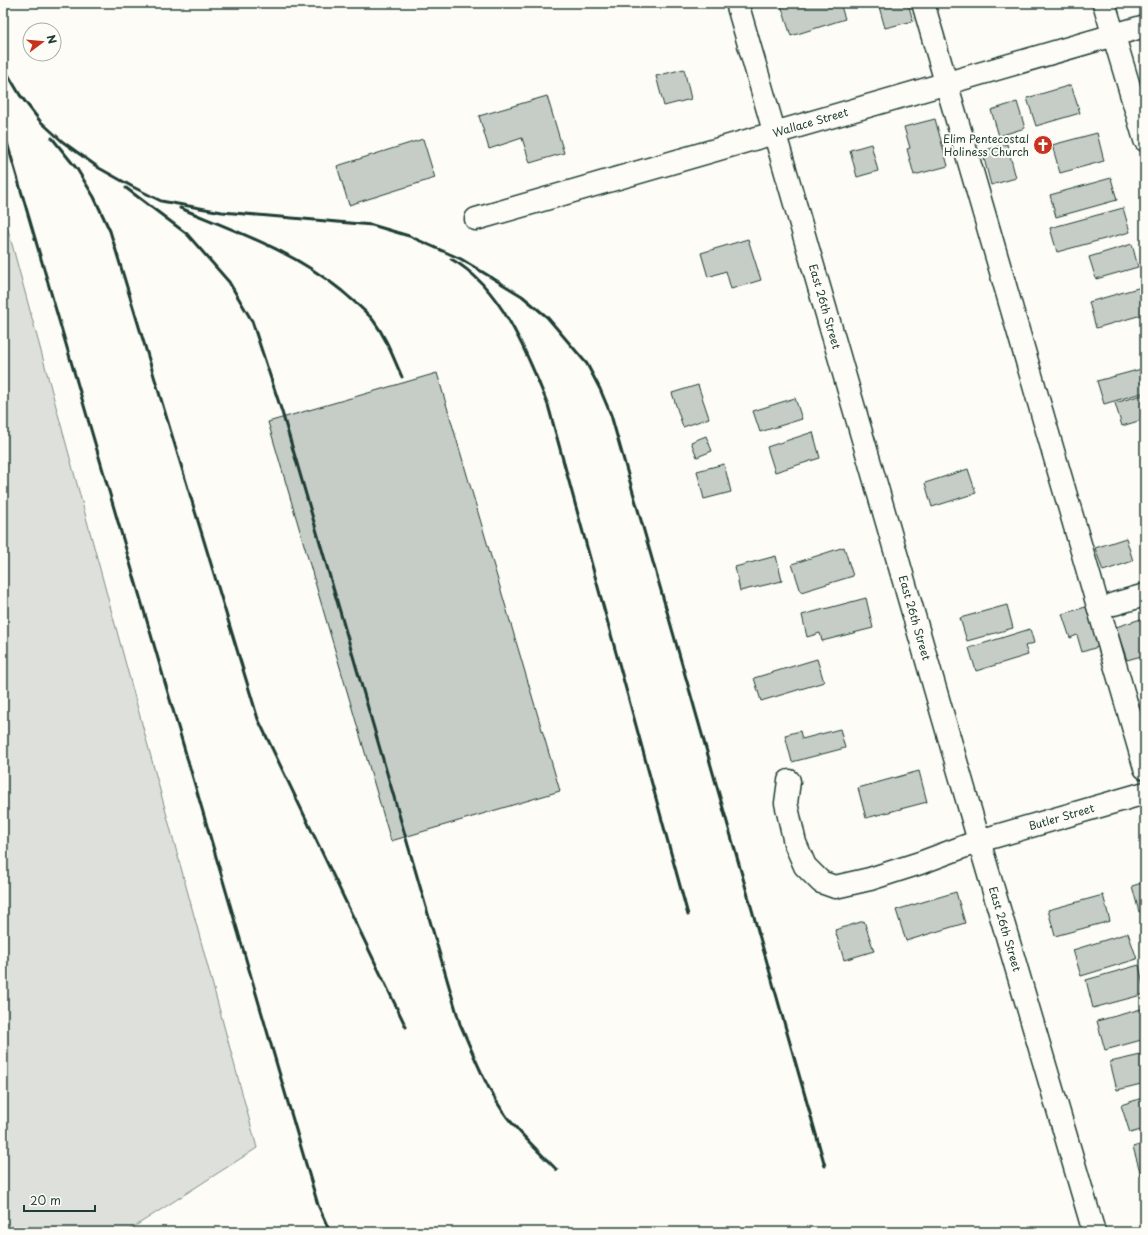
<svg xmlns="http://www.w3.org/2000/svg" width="1148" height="1235" font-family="'Playpen Sans',sans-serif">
<rect width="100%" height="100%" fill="#fdfcf7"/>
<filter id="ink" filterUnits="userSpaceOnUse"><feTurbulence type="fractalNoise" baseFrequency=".025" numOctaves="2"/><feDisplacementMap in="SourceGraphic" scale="8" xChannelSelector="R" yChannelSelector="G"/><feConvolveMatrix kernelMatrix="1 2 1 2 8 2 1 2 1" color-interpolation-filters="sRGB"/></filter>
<g filter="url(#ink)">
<path fill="#dde0db" stroke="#7e8e88" d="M 3,211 L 257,1148 L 126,1232 L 3,1232 Z"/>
<path fill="#c6cdc7" stroke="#1f3d34" d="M 789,3 L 840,3 L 845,19 L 791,36 L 781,5 Z
M 878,3 L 908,3 L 913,21 L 885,28 Z
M 684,69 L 691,99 L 664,106 L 656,76 Z
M 1071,85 L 1080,113 L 1036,126 L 1027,98 Z
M 547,96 L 564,153 L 530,163 L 522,138 L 489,149 L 479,116 Z
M 1017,102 L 1025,128 L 999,136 L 991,110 Z
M 935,119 L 948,166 L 914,175 L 907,149 L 910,148 L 904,127 Z
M 1097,133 L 1104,161 L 1060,173 L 1052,145 Z
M 423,139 L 435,178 L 349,205 L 337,166 Z
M 871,144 L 878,171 L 857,177 L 850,150 Z
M 1007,144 L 1016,178 L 991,185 L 982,151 Z
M 1111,178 L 1117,200 L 1056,217 L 1050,195 Z
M 1123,208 L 1130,232 L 1057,252 L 1050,228 Z
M 748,239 L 761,280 L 731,289 L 726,271 L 708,277 L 701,253 Z
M 1132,244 L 1138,267 L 1096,279 L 1089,257 Z
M 1145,286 L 1145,314 L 1096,328 L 1089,302 Z
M 1145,368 L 1145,392 L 1104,404 L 1097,381 Z
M 437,373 L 560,791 L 391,841 L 268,422 Z
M 698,385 L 709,418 L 683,427 L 672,393 Z
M 1145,394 L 1145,419 L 1122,426 L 1115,403 Z
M 795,398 L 802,419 L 760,432 L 753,411 Z
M 813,432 L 820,458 L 775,472 L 767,447 Z
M 706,436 L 712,451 L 697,457 L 691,442 Z
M 724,464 L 731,492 L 704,499 L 697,471 Z
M 968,469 L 976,493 L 932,507 L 925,483 Z
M 1126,538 L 1133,561 L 1103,571 L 1095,548 Z
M 844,547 L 853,576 L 801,592 L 792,564 Z
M 776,556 L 782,581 L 740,591 L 735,567 Z
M 866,598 L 873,628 L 822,641 L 820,633 L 807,637 L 802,615 Z
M 1007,605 L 1013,628 L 967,641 L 960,618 Z
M 1089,606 L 1101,646 L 1082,652 L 1077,635 L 1070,638 L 1062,614 Z
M 1144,618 L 1145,655 L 1127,660 L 1116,627 Z
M 1030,629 L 1034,643 L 1025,646 L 1028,655 L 976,671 L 969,648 Z
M 817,659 L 824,682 L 761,701 L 754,678 Z
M 840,729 L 845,748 L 792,762 L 785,735 L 800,731 L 802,739 Z
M 919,771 L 927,802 L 866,818 L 858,788 Z
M 1145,882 L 1145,910 L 1139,912 L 1132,886 Z
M 956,892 L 965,923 L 906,941 L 896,910 Z
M 1103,895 L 1110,921 L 1055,936 L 1048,910 Z
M 864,921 L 874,951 L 844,960 L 835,930 Z
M 1128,933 L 1137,959 L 1081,976 L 1073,950 Z
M 1139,965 L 1145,994 L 1093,1008 L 1086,980 Z
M 1145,1008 L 1145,1039 L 1105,1050 L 1097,1021 Z
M 1145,1054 L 1145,1083 L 1117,1090 L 1110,1062 Z
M 1145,1097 L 1145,1129 L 1130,1133 L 1121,1105 Z
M 1145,1143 L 1145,1174 L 1141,1175 L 1133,1147 Z"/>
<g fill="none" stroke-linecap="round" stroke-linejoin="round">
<defs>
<g id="minor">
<path id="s1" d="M 737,3 L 979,841 L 1094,1232"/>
<path d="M 923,3 L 1145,768"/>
<path d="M 1104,3 L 1145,140"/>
<path id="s2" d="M 476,219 L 1145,26"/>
<path d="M 1114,604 L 1145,595"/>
<path id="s3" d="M 789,781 L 786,803 L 795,843 L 805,866 L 821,882 L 835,887 L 870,879 L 920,863 L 979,841 L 1145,793"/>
</g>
</defs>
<use href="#minor" stroke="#1f3d34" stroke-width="25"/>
<use href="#minor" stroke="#fdfcf7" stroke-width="22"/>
<path stroke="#1f3d34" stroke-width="3" d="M 3,66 L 20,95 L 40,121 L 63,142 L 99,168 L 133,187 L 161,201 L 222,212 L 372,225 L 409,236 L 461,259 L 522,296 L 547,317 L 587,364 L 600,389 L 611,415 L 825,1166
M 3,129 L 303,1154 L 318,1205 L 330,1232
M 52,138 L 77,169 L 94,197 L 110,231 L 258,719 L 406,1027
M 126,188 L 187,234 L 229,282 L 252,321 L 282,412 L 460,1024 C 474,1055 486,1089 507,1117 C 522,1136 540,1153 557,1170
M 180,208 C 238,232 293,251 342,291 C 352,300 364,309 373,320 C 386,337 393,357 402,377
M 451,259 C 501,286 528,355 548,405 L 688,915"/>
</g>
</g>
<defs>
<symbol id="church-disc" viewBox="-11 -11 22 22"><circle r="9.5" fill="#c8321e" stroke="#fdfcf7"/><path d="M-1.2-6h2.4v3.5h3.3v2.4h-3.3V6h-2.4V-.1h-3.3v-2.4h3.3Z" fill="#fff"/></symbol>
</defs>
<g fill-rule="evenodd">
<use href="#church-disc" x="1032" y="134" width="22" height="22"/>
</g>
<g text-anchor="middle" stroke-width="4" stroke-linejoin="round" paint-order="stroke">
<g font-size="11" fill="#1f3d34" stroke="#fdfcf7">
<text dy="4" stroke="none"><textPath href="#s2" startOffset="348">Wallace Street</textPath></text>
<text dy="4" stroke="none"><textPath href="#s1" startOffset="316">East 26th Street</textPath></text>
<text dy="4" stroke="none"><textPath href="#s1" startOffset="640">East 26th Street</textPath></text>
<text dy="4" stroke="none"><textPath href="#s3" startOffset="363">Butler Street</textPath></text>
<text dy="4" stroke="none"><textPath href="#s1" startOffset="964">East 26th Street</textPath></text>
</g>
<g font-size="11" fill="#1f3d34" stroke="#fdfcf7" text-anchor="end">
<text x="1029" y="143">Elim Pentecostal<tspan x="1029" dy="13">Holiness Church</tspan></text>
</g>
</g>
<rect width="1148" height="1235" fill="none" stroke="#fdfcf7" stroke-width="16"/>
<rect x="8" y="8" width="1132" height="1219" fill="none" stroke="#1f3d34" stroke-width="1.5" filter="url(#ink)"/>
<g transform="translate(42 42) rotate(74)"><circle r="19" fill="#fdfcf7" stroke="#a4b0a9"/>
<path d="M0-3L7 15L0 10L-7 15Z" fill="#c8321e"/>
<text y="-6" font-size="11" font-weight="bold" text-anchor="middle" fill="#1f3d34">N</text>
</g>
<path d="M24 1205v6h71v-6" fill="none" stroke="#1f3d34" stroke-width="2"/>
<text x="30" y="1205" font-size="12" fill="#1f3d34" stroke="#fdfcf7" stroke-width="3" paint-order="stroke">20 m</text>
</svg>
